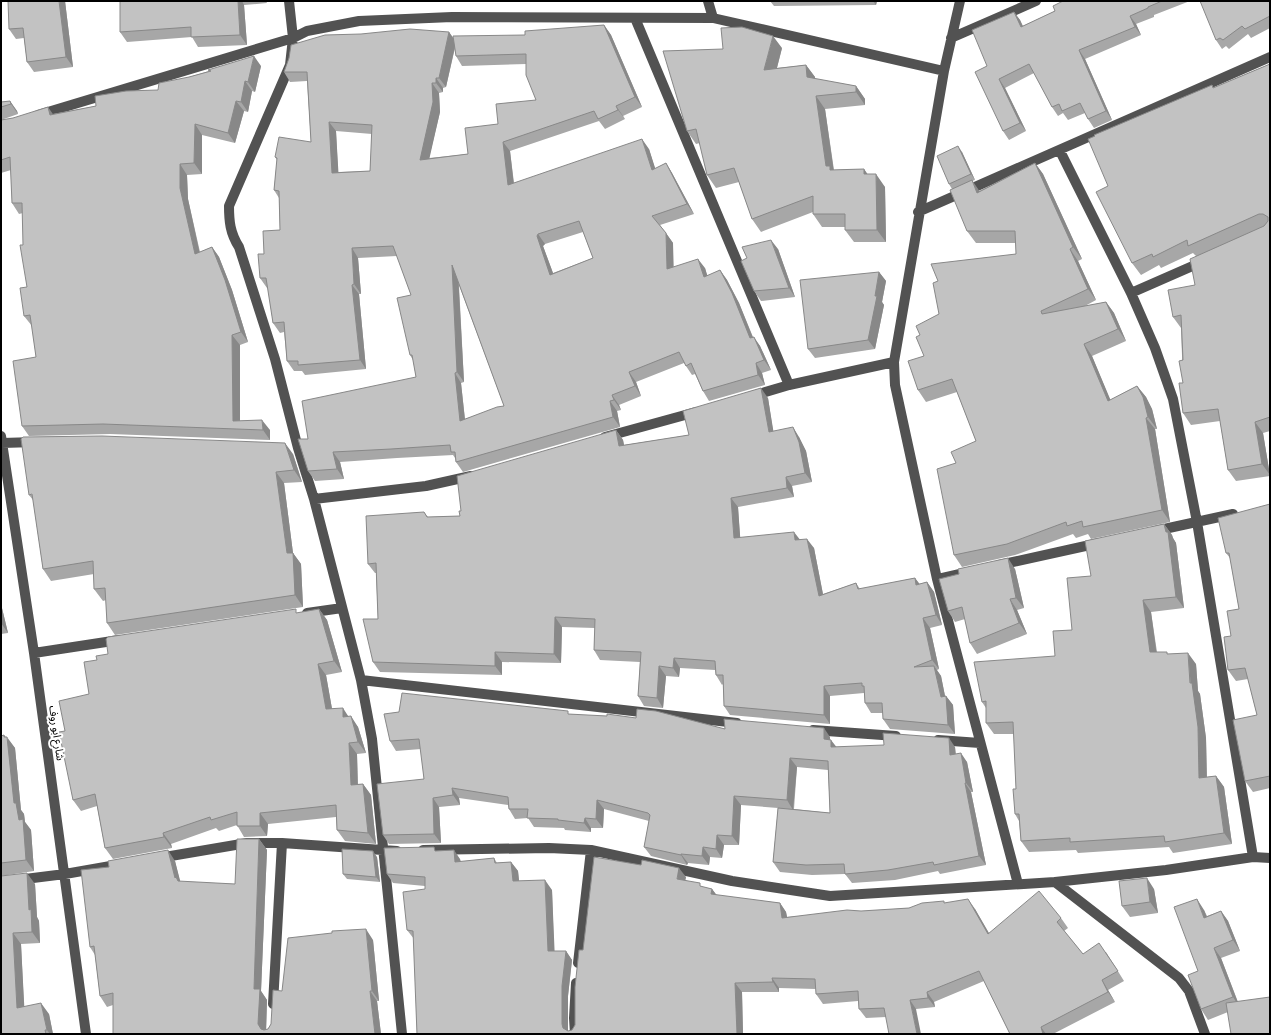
<svg xmlns="http://www.w3.org/2000/svg" width="1271" height="1035" font-family="'Alegreya Sans','Noto Sans Arabic',sans-serif">
<rect width="100%" height="100%" fill="#fff"/>
<g fill="none" stroke-linecap="round" stroke-linejoin="round">
<path stroke="#525252" stroke-width="10" d="M 289,1 L 293,38 L 290,65 L 229,206 C 229,221 230,233 239,247 L 275,359 L 298,448 L 314,499 L 361,680 L 372,739 L 402,1034
M 708,1 L 713,18
M 960,1 L 944,71 L 894,362 L 895,385 L 937,579 L 1018,884
M 635,18 L 789,385
M 951,38 L 1036,1
M 38,115 L 293,38 L 307,31 L 359,21 L 452,17 L 713,18 L 944,71
M 1060,151 L 1131,293 L 1155,348 L 1173,399 L 1197,522 L 1253,857
M 918,212 L 1270,57
M 1131,293 L 1204,261
M 752,396 L 789,385 L 894,362
M 1,436 L 34,653 L 86,1034
M 605,437 L 696,412
M 2,443 L 35,442
M 314,499 L 426,486 L 471,476
M 1155,531 L 1233,514
M 999,565 L 1099,543
M 937,579 L 972,571
M 307,613 L 342,608
M 34,653 L 119,640
M 361,680 L 737,723
M 813,730 L 896,736
M 938,740 L 980,743
M 423,850 L 549,848 L 591,850 L 732,881 L 830,896 L 1055,882 L 1166,870 L 1253,857 L 1270,858
M 159,858 L 247,843 L 282,843
M 1,882 L 65,874 L 122,864
M 1055,882 L 1179,978 L 1189,991 L 1205,1034
M 578,963 L 591,850
M 273,1004 L 282,843 L 397,851
M 575,1034 L 574,1018 L 576,983"/>
</g>
<path fill="#a7a7a7" fill-rule="evenodd" d="M 65,1 L 73,67 L 34,72 L 27,62 L 24,38 L 16,39 L 9,29 Z
M 120,1 L 266,1 L 267,3 L 244,5 L 247,45 L 198,47 L 192,37 L 127,42 L 120,32 Z
M 770,1 L 877,1 L 876,5 L 774,6 Z
M 1063,1 L 1190,1 L 1154,15 L 1154,17 L 1136,24 L 1141,35 L 1085,59 L 1112,120 L 1094,128 L 1088,119 L 1085,113 L 1068,120 L 1063,113 L 1058,116 L 1052,107 L 1034,73 L 1005,88 L 1026,131 L 1009,140 L 1003,131 L 987,66 L 1014,12 L 1020,20 L 1023,26 L 1055,11 Z
M 1270,1 L 1270,28 L 1251,38 L 1248,34 L 1229,49 L 1226,46 L 1222,49 L 1216,40 Z
M 604,25 L 611,35 L 642,107 L 623,116 L 625,119 L 605,129 L 599,121 L 510,151 L 514,183 L 649,149 L 655,169 L 666,163 L 672,173 L 694,214 L 660,225 L 673,243 L 673,267 L 705,268 L 707,276 L 720,270 L 727,280 L 739,303 L 753,337 L 760,346 L 771,370 L 762,373 L 765,385 L 709,401 L 703,391 L 695,374 L 692,375 L 684,363 L 636,382 L 641,396 L 619,405 L 621,410 L 617,411 L 620,427 L 463,472 L 456,462 L 455,458 L 453,455 L 397,458 L 340,462 L 344,479 L 315,481 L 308,471 L 308,439 L 416,377 L 413,360 L 410,355 L 411,295 L 397,256 L 358,258 L 361,294 L 359,294 L 366,369 L 305,375 L 302,371 L 294,371 L 287,361 L 284,332 L 280,333 L 273,323 L 268,288 L 267,288 L 260,278 L 264,254 L 280,230 L 279,198 L 274,190 L 277,160 L 275,157 L 311,142 L 307,81 L 290,82 L 284,72 L 449,32 L 453,38 L 525,35 ZM 455,48 L 456,56 L 462,66 L 526,64 L 536,100 L 498,124 L 468,154 L 429,158 L 440,112 L 439,93 L 443,92 L 443,88 L 446,87 ZM 336,131 L 372,134 L 370,171 L 338,172 ZM 583,232 L 593,258 L 553,273 L 543,246 L 545,244 ZM 459,285 L 504,406 L 465,419 L 461,383 L 464,382 Z
M 782,48 L 777,68 L 806,65 L 815,77 L 815,79 L 856,86 L 865,99 L 865,105 L 825,109 L 834,170 L 864,169 L 867,174 L 885,187 L 886,242 L 854,242 L 845,230 L 845,227 L 822,227 L 813,214 L 813,212 L 761,232 L 752,219 L 739,182 L 716,188 L 707,175 L 700,143 L 696,144 L 687,131 Z
M 1270,64 L 1270,431 L 1263,433 L 1270,476 L 1236,481 L 1228,470 L 1220,421 L 1191,425 L 1183,413 L 1183,383 L 1181,328 L 1173,317 L 1195,285 L 1196,256 L 1193,253 L 1161,268 L 1159,265 L 1141,275 L 1132,263 L 1108,186 L 1212,85 L 1214,88 Z
M 261,66 L 255,92 L 252,91 L 248,112 L 244,111 L 235,143 L 202,135 L 202,174 L 187,175 L 188,199 L 200,252 L 212,247 L 219,257 L 232,290 L 248,342 L 240,345 L 240,421 L 270,430 L 270,440 L 110,434 L 29,436 L 22,426 L 36,357 L 32,326 L 24,316 L 27,287 L 23,245 L 23,213 L 19,214 L 12,203 L 11,170 L 1,173 L 1,120 L 53,114 L 96,106 L 158,90 L 189,77 L 209,71 L 208,70 Z
M 10,101 L 17,111 L 18,114 L 1,120 L 1,102 Z
M 962,152 L 975,180 L 972,181 L 979,191 L 1035,163 L 1043,174 L 1082,259 L 1078,261 L 1096,300 L 1085,306 L 1106,302 L 1114,313 L 1126,341 L 1092,356 L 1110,400 L 1137,386 L 1146,397 L 1152,409 L 1157,429 L 1155,429 L 1170,522 L 1091,539 L 1088,534 L 1076,538 L 1073,534 L 1015,555 L 962,567 L 954,555 L 956,463 L 976,441 L 957,392 L 926,402 L 918,390 L 924,356 L 920,335 L 939,314 L 938,281 L 1016,254 L 1016,243 L 976,243 L 967,231 L 952,189 L 949,184 Z
M 778,249 L 795,297 L 761,301 L 754,291 L 747,258 Z
M 879,272 L 886,281 L 882,302 L 884,305 L 875,349 L 815,358 L 808,349 Z
M 768,398 L 773,431 L 799,437 L 806,451 L 812,482 L 792,486 L 794,497 L 738,507 L 740,538 L 800,540 L 814,548 L 823,594 L 856,583 L 860,589 L 915,578 L 919,584 L 927,582 L 934,592 L 942,625 L 930,628 L 939,669 L 937,670 L 941,676 L 945,696 L 946,696 L 953,705 L 955,734 L 890,729 L 883,719 L 883,713 L 871,713 L 865,703 L 864,693 L 830,696 L 830,724 L 730,715 L 724,706 L 723,684 L 722,685 L 716,675 L 715,670 L 680,668 L 679,677 L 666,676 L 663,708 L 644,706 L 638,696 L 640,662 L 600,660 L 594,650 L 595,628 L 562,627 L 561,663 L 502,662 L 502,675 L 380,672 L 373,662 L 378,619 L 376,573 L 375,573 L 368,564 L 424,512 L 428,517 L 460,516 L 461,511 L 616,430 L 623,440 L 624,445 L 689,435 Z
M 293,454 L 302,482 L 284,483 L 293,553 L 301,564 L 303,607 L 115,635 L 107,623 L 106,600 L 103,601 L 94,589 L 94,574 L 51,581 L 43,569 L 33,500 L 29,495 Z
M 1270,504 L 1270,788 L 1253,792 L 1245,781 L 1257,715 L 1248,679 L 1236,681 L 1228,670 L 1231,636 L 1239,609 L 1230,558 L 1226,553 Z
M 1164,524 L 1172,535 L 1173,538 L 1176,543 L 1184,608 L 1151,612 L 1157,652 L 1169,654 L 1196,664 L 1198,691 L 1200,694 L 1206,738 L 1207,777 L 1216,776 L 1224,787 L 1232,844 L 1173,853 L 1169,847 L 1078,853 L 1076,850 L 1029,852 L 1021,841 L 1019,821 L 1015,814 L 1016,789 L 1014,734 L 994,734 L 986,723 L 986,708 L 982,702 L 1055,656 L 1072,630 L 1091,576 Z
M 1015,569 L 1024,608 L 1017,610 L 1027,634 L 977,654 L 970,643 L 965,619 L 955,622 L 948,611 Z
M 1,604 L 8,633 L 1,634 Z
M 319,609 L 327,620 L 342,672 L 326,675 L 332,709 L 348,716 L 358,727 L 366,753 L 357,754 L 358,784 L 363,784 L 371,795 L 376,844 L 345,841 L 337,830 L 336,817 L 268,824 L 267,836 L 244,837 L 237,825 L 219,831 L 216,828 L 171,844 L 172,848 L 113,859 L 105,848 L 97,806 L 81,811 L 73,800 L 65,731 L 89,694 L 97,660 L 298,613 Z
M 571,714 L 725,729 L 830,737 L 830,740 L 836,747 L 955,747 L 956,754 L 967,762 L 973,792 L 971,792 L 986,865 L 940,874 L 938,871 L 895,880 L 852,883 L 845,874 L 812,875 L 780,872 L 773,862 L 778,808 L 741,805 L 739,845 L 724,845 L 722,858 L 710,857 L 709,865 L 688,863 L 687,865 L 651,856 L 644,847 L 649,821 L 604,809 L 603,828 L 591,828 L 591,832 L 565,830 L 564,828 L 534,827 L 528,818 L 515,819 L 509,809 L 508,805 L 459,798 L 460,805 L 439,807 L 441,843 L 389,844 L 383,835 L 424,779 L 421,749 L 396,751 L 390,741 ZM 797,767 L 828,770 L 830,813 L 794,809 Z
M 4,735 L 15,748 L 21,810 L 24,814 L 25,822 L 31,830 L 34,871 L 1,876 L 1,736 Z
M 259,839 L 267,850 L 261,991 L 267,1000 L 266,1030 L 268,1029 L 271,1024 L 282,991 L 373,940 L 379,1001 L 377,1001 L 381,1034 L 113,1034 L 113,1005 L 107,1007 L 100,996 L 95,955 L 90,947 L 175,861 L 180,882 L 235,884 Z
M 437,851 L 460,859 L 461,862 L 494,858 L 497,863 L 511,862 L 518,871 L 519,881 L 552,890 L 554,951 L 566,951 L 572,960 L 568,996 L 568,1031 L 572,1030 L 575,1025 L 583,950 L 686,877 L 685,880 L 703,887 L 712,889 L 716,895 L 780,903 L 786,912 L 787,917 L 909,908 L 945,903 L 975,909 L 989,933 L 1061,918 L 1068,928 L 1064,931 L 1083,954 L 1106,952 L 1124,981 L 1108,990 L 1115,1002 L 1053,1034 L 1009,1034 L 1010,1034 L 984,981 L 934,1002 L 935,1007 L 916,1009 L 886,1017 L 866,1018 L 859,1009 L 858,1001 L 823,1004 L 816,994 L 816,989 L 779,988 L 779,992 L 742,992 L 743,1034 L 417,1034 L 414,939 L 407,930 L 425,889 L 425,886 L 393,883 L 387,874 Z
M 377,857 L 380,882 L 347,879 L 343,874 Z
M 1,876 L 35,884 L 37,917 L 39,921 L 40,943 L 21,944 L 24,1007 L 49,1014 L 53,1034 L 1,1034 Z
M 1154,889 L 1158,913 L 1130,917 L 1122,906 Z
M 1204,910 L 1207,916 L 1221,911 L 1228,921 L 1240,951 L 1221,958 L 1238,1002 L 1228,1012 L 1208,1020 L 1201,1009 L 1198,971 Z"/>
<path fill="#888" d="M 59,1 L 65,1 L 73,67 L 66,57 Z
M 238,1 L 242,1 L 244,5 L 247,45 L 240,35 Z
M 873,1 L 877,1 L 876,5 Z
M 1014,12 L 1020,20 L 1027,36 L 1021,27 Z
M 1130,16 L 1136,24 L 1141,35 L 1135,27 Z
M 604,25 L 611,35 L 642,107 L 635,97 Z
M 449,32 L 456,42 L 446,87 L 439,78 Z
M 773,36 L 782,48 L 773,83 L 764,70 Z
M 1079,50 L 1085,59 L 1112,120 L 1106,111 Z
M 254,56 L 261,66 L 255,92 L 248,82 Z
M 806,65 L 815,77 L 816,90 L 807,77 Z
M 436,78 L 443,88 L 443,92 L 436,83 Z
M 999,79 L 1005,88 L 1026,131 L 1020,123 Z
M 245,81 L 252,91 L 248,112 L 241,102 Z
M 432,83 L 439,93 L 440,112 L 427,169 L 420,160 Z
M 856,86 L 865,99 L 865,105 L 856,92 Z
M 816,96 L 825,109 L 834,173 L 826,166 Z
M 10,101 L 17,111 L 18,114 L 11,104 Z
M 236,101 L 244,111 L 235,143 L 228,133 Z
M 616,106 L 623,116 L 625,119 L 618,110 Z
M 48,107 L 55,117 L 50,115 Z
M 329,122 L 336,131 L 339,182 L 332,173 Z
M 195,124 L 202,135 L 202,174 L 194,163 Z
M 642,139 L 649,149 L 659,180 L 652,170 Z
M 503,142 L 510,151 L 515,195 L 508,185 Z
M 958,146 L 962,152 L 975,180 L 971,174 Z
M 666,163 L 672,173 L 694,214 L 687,204 Z
M 1035,163 L 1043,174 L 1082,259 L 1073,247 Z
M 180,164 L 187,175 L 188,199 L 202,264 L 195,254 L 180,188 Z
M 864,169 L 873,182 L 864,174 Z
M 876,174 L 885,187 L 886,242 L 877,230 Z
M 972,180 L 980,192 L 977,193 Z
M 666,233 L 673,243 L 674,278 L 667,269 Z
M 538,234 L 545,244 L 543,246 L 557,284 L 550,275 L 537,236 Z
M 771,240 L 778,249 L 795,297 L 789,288 Z
M 212,247 L 219,257 L 232,290 L 248,342 L 241,332 Z
M 352,248 L 358,258 L 361,294 L 354,284 Z
M 1070,249 L 1078,261 L 1096,300 L 1088,289 Z
M 698,259 L 705,268 L 711,287 L 704,277 Z
M 452,265 L 458,274 L 464,382 L 457,372 Z
M 720,270 L 727,280 L 739,303 L 757,348 L 750,338 Z
M 879,272 L 886,281 L 882,302 L 884,305 L 875,349 L 868,340 L 875,296 Z
M 352,285 L 359,294 L 366,369 L 360,360 Z
M 1106,302 L 1114,313 L 1126,341 L 1118,329 Z
M 232,335 L 240,345 L 240,429 L 233,421 Z
M 754,337 L 760,346 L 771,370 L 764,360 Z
M 1084,344 L 1092,356 L 1116,413 L 1108,401 Z
M 756,363 L 762,373 L 765,385 L 758,375 Z
M 629,372 L 636,382 L 641,396 L 635,386 Z
M 455,373 L 461,383 L 466,430 L 460,421 Z
M 1137,386 L 1146,397 L 1152,409 L 1157,429 L 1148,417 Z
M 761,388 L 768,398 L 775,441 L 769,432 Z
M 612,395 L 619,405 L 621,410 L 614,400 Z
M 610,401 L 617,411 L 620,427 L 613,417 Z
M 1146,418 L 1155,429 L 1170,522 L 1162,510 Z
M 262,420 L 270,430 L 270,440 L 263,430 Z
M 1255,422 L 1263,433 L 1270,475 L 1262,464 Z
M 793,427 L 799,437 L 806,451 L 812,482 L 805,473 Z
M 616,430 L 623,440 L 626,455 L 619,446 Z
M 285,443 L 293,454 L 302,482 L 294,470 Z
M 333,452 L 340,462 L 344,479 L 337,469 Z
M 276,472 L 284,483 L 293,553 L 301,564 L 303,607 L 295,595 L 287,553 Z
M 786,477 L 792,486 L 794,497 L 787,488 Z
M 731,498 L 738,507 L 741,548 L 734,538 Z
M 1164,524 L 1172,535 L 1173,538 L 1176,543 L 1184,608 L 1176,597 Z
M 794,532 L 801,541 L 795,540 Z
M 807,539 L 814,548 L 825,605 L 819,596 Z
M 1008,558 L 1015,569 L 1024,608 L 1016,598 Z
M 915,578 L 922,587 L 916,585 Z
M 927,582 L 934,592 L 942,625 L 936,615 Z
M 1010,599 L 1017,610 L 1027,634 L 1019,623 Z
M 1143,600 L 1151,612 L 1158,664 L 1150,652 Z
M 1,604 L 8,633 L 1,623 Z
M 319,609 L 327,620 L 342,672 L 334,661 Z
M 555,617 L 562,627 L 561,663 L 554,654 Z
M 923,618 L 930,628 L 939,669 L 932,660 Z
M 495,652 L 502,662 L 502,675 L 495,666 Z
M 1188,653 L 1196,664 L 1198,691 L 1200,694 L 1206,738 L 1207,790 L 1199,778 Z
M 674,658 L 680,668 L 679,677 L 673,668 Z
M 318,664 L 326,675 L 334,720 L 326,709 Z
M 659,666 L 666,676 L 663,708 L 657,698 Z
M 934,666 L 941,676 L 946,701 L 946,696 L 953,705 L 955,734 L 948,725 Z
M 824,686 L 830,696 L 830,724 L 824,715 Z
M 343,708 L 350,719 L 343,717 Z
M 351,716 L 358,727 L 366,753 L 358,742 Z
M 824,728 L 830,737 L 830,749 L 824,739 Z
M 4,735 L 8,741 L 7,737 L 15,748 L 21,810 L 24,814 L 25,822 L 31,830 L 34,871 L 26,860 L 14,803 Z
M 949,738 L 955,747 L 956,764 L 950,755 Z
M 831,740 L 838,749 L 831,747 Z
M 349,743 L 357,754 L 358,796 L 351,785 Z
M 961,753 L 967,762 L 973,792 L 966,783 Z
M 790,758 L 797,767 L 793,810 L 787,800 Z
M 1216,776 L 1224,787 L 1232,844 L 1224,833 Z
M 965,783 L 971,792 L 986,865 L 979,856 Z
M 363,784 L 371,795 L 376,844 L 368,833 Z
M 452,788 L 459,798 L 460,805 L 453,795 Z
M 734,796 L 741,805 L 739,845 L 732,836 Z
M 433,798 L 439,807 L 441,843 L 434,834 Z
M 597,800 L 604,809 L 603,828 L 596,819 Z
M 260,813 L 268,824 L 267,836 L 260,826 Z
M 585,818 L 591,828 L 591,832 L 584,823 Z
M 163,833 L 171,844 L 172,848 L 164,837 Z
M 717,835 L 724,845 L 722,858 L 716,849 Z
M 259,839 L 267,850 L 261,991 L 267,1000 L 266,1034 L 261,1029 L 258,1024 L 254,989 Z
M 703,847 L 710,857 L 709,865 L 702,856 Z
M 168,850 L 175,861 L 181,884 L 185,892 L 175,878 Z
M 454,850 L 460,859 L 462,872 L 455,862 Z
M 373,851 L 377,857 L 380,882 L 376,877 Z
M 681,854 L 688,863 L 687,865 L 681,855 Z
M 511,862 L 518,871 L 520,890 L 513,881 Z
M 679,868 L 686,877 L 684,888 L 677,879 Z
M 27,873 L 35,884 L 37,917 L 39,921 L 40,943 L 32,932 L 29,910 Z
M 1147,878 L 1154,889 L 1158,913 L 1150,902 Z
M 545,880 L 552,890 L 555,961 L 548,951 Z
M 712,889 L 719,898 L 711,894 Z
M 968,899 L 975,909 L 995,944 L 988,934 Z
M 1197,899 L 1204,910 L 1211,928 L 1204,918 Z
M 780,903 L 786,912 L 789,927 L 782,918 Z
M 1221,911 L 1228,921 L 1240,951 L 1233,940 Z
M 366,929 L 373,940 L 379,1001 L 372,991 Z
M 13,933 L 21,944 L 25,1020 L 17,1008 Z
M 1214,948 L 1221,958 L 1240,1008 L 1233,997 Z
M 566,951 L 572,960 L 568,996 L 568,1034 L 563,1028 L 562,1024 L 562,986 Z
M 772,978 L 779,988 L 779,992 L 773,982 Z
M 1102,980 L 1108,990 L 1115,1002 L 1108,992 Z
M 735,983 L 742,992 L 743,1034 L 737,1034 Z
M 370,991 L 377,1001 L 381,1034 L 375,1034 Z
M 927,992 L 934,1002 L 935,1007 L 928,998 Z
M 910,1000 L 916,1009 L 921,1034 L 917,1034 Z
M 41,1003 L 49,1014 L 53,1034 L 50,1034 L 47,1030 Z
M 1041,1027 L 1046,1034 L 1043,1034 Z"/>
<path fill="#c2c2c2" stroke="#888" fill-rule="evenodd" d="M 8,1 L 59,1 L 66,57 L 27,62 L 23,28 L 9,29 Z
M 120,1 L 238,1 L 240,35 L 191,37 L 191,27 L 120,32 Z
M 1063,1 L 1162,1 L 1148,7 L 1148,8 L 1130,16 L 1135,27 L 1079,50 L 1106,111 L 1088,119 L 1080,103 L 1062,111 L 1059,104 L 1052,107 L 1029,64 L 999,79 L 1020,123 L 1003,131 L 975,72 L 987,66 L 972,30 L 1014,12 L 1021,27 L 1055,11 L 1053,6 Z
M 1200,1 L 1270,1 L 1270,16 L 1245,29 L 1242,26 L 1223,40 L 1220,38 L 1216,40 Z
M 604,25 L 635,97 L 616,106 L 618,110 L 598,119 L 594,111 L 503,142 L 508,185 L 642,139 L 652,170 L 666,163 L 687,204 L 652,216 L 666,233 L 667,269 L 698,259 L 704,277 L 720,270 L 732,293 L 750,338 L 754,337 L 764,360 L 756,363 L 758,375 L 703,391 L 691,363 L 686,366 L 679,352 L 629,372 L 635,386 L 612,395 L 614,400 L 610,401 L 613,417 L 456,462 L 455,452 L 451,452 L 450,445 L 391,449 L 333,452 L 337,469 L 308,471 L 298,439 L 308,439 L 302,401 L 416,377 L 412,355 L 410,355 L 397,298 L 411,295 L 393,246 L 352,248 L 354,284 L 352,285 L 360,360 L 298,365 L 298,361 L 287,361 L 284,322 L 273,323 L 266,278 L 260,278 L 258,254 L 264,254 L 263,231 L 280,230 L 279,191 L 274,190 L 277,158 L 275,157 L 279,137 L 311,142 L 307,72 L 284,72 L 289,58 L 291,45 L 325,35 L 361,34 L 410,29 L 449,32 L 439,78 L 436,78 L 436,83 L 432,83 L 433,102 L 420,160 L 468,154 L 465,128 L 498,124 L 496,104 L 536,100 L 526,75 L 526,54 L 456,56 L 453,36 L 525,35 L 525,31 ZM 329,122 L 372,125 L 370,171 L 332,173 ZM 579,221 L 593,258 L 550,275 L 537,236 L 538,234 ZM 452,265 L 504,406 L 497,407 L 460,421 L 455,373 L 457,372 Z
M 742,27 L 773,36 L 764,70 L 806,65 L 807,77 L 856,86 L 856,92 L 816,96 L 826,166 L 830,166 L 830,170 L 864,169 L 864,174 L 876,174 L 877,230 L 845,230 L 845,214 L 813,214 L 813,196 L 752,219 L 734,168 L 707,175 L 696,129 L 687,131 L 663,51 L 723,49 L 721,28 Z
M 254,56 L 248,82 L 245,81 L 241,102 L 236,101 L 228,133 L 195,124 L 194,163 L 180,164 L 180,188 L 195,254 L 212,247 L 225,280 L 241,332 L 232,335 L 233,421 L 262,420 L 263,430 L 103,424 L 22,426 L 13,361 L 36,357 L 30,315 L 24,316 L 20,288 L 27,287 L 20,245 L 23,245 L 22,203 L 12,203 L 10,157 L 1,160 L 1,120 L 13,118 L 48,107 L 50,115 L 96,106 L 95,96 L 126,91 L 158,90 L 159,83 L 189,77 L 211,71 L 208,70 Z
M 1270,64 L 1270,417 L 1255,422 L 1262,464 L 1228,470 L 1218,409 L 1183,413 L 1179,383 L 1183,383 L 1179,361 L 1183,360 L 1181,315 L 1173,317 L 1168,290 L 1195,285 L 1190,259 L 1264,226 L 1268,221 L 1268,217 L 1263,214 L 1259,214 L 1188,246 L 1187,240 L 1153,257 L 1152,254 L 1132,263 L 1096,192 L 1108,186 L 1088,139 L 1095,136 L 1094,135 L 1212,85 L 1213,88 Z
M 10,101 L 11,104 L 1,107 L 1,102 Z
M 958,146 L 971,174 L 949,184 L 937,156 Z
M 1035,163 L 1073,247 L 1070,249 L 1088,289 L 1041,311 L 1042,314 L 1106,302 L 1118,329 L 1084,344 L 1108,401 L 1137,386 L 1143,397 L 1148,417 L 1146,418 L 1162,510 L 1083,527 L 1082,521 L 1067,526 L 1066,522 L 1007,544 L 954,555 L 937,469 L 956,463 L 951,452 L 976,441 L 952,379 L 918,390 L 908,361 L 924,356 L 916,337 L 920,335 L 916,326 L 939,314 L 933,283 L 938,281 L 931,264 L 1016,254 L 1015,231 L 967,231 L 950,190 L 972,180 L 977,193 Z
M 771,240 L 789,288 L 754,291 L 741,261 L 747,258 L 742,247 Z
M 879,272 L 875,296 L 877,296 L 868,340 L 808,349 L 800,280 Z
M 761,388 L 769,432 L 793,427 L 799,442 L 805,473 L 786,477 L 787,488 L 731,498 L 734,538 L 794,532 L 795,540 L 807,539 L 819,596 L 856,583 L 858,589 L 915,578 L 916,585 L 927,582 L 936,615 L 923,618 L 932,660 L 914,667 L 934,666 L 941,697 L 946,696 L 948,725 L 883,719 L 882,703 L 865,703 L 864,686 L 862,686 L 862,683 L 824,686 L 824,715 L 724,706 L 723,675 L 716,675 L 715,661 L 674,658 L 673,668 L 659,666 L 657,698 L 638,696 L 641,652 L 594,650 L 595,619 L 555,617 L 554,654 L 495,652 L 495,666 L 373,662 L 363,619 L 378,619 L 376,563 L 368,564 L 366,516 L 424,512 L 427,517 L 460,516 L 459,511 L 461,511 L 457,476 L 616,430 L 619,446 L 689,435 L 683,411 Z
M 102,436 L 285,443 L 294,470 L 276,472 L 287,553 L 293,553 L 295,595 L 107,623 L 105,588 L 94,589 L 93,561 L 43,569 L 32,494 L 29,495 L 21,439 L 23,437 Z
M 1270,504 L 1270,776 L 1245,781 L 1233,720 L 1257,715 L 1245,668 L 1228,670 L 1224,637 L 1231,636 L 1227,611 L 1239,609 L 1229,553 L 1226,553 L 1218,518 Z
M 1164,524 L 1166,532 L 1168,532 L 1176,597 L 1143,600 L 1150,652 L 1167,652 L 1167,654 L 1188,653 L 1190,683 L 1192,683 L 1198,727 L 1199,778 L 1216,776 L 1224,833 L 1165,842 L 1164,836 L 1070,842 L 1070,838 L 1021,841 L 1019,814 L 1015,814 L 1013,789 L 1016,789 L 1013,722 L 986,723 L 986,701 L 982,702 L 974,662 L 1055,656 L 1053,631 L 1072,630 L 1067,578 L 1091,576 L 1085,541 Z
M 1008,558 L 1016,598 L 1010,599 L 1019,623 L 970,643 L 962,607 L 948,611 L 939,579 L 959,574 L 958,569 Z
M 296,609 L 296,613 L 319,609 L 334,661 L 318,664 L 326,709 L 343,708 L 343,717 L 351,716 L 358,742 L 349,743 L 351,785 L 363,784 L 368,833 L 337,830 L 336,805 L 260,813 L 260,826 L 237,826 L 237,812 L 211,820 L 210,817 L 163,833 L 164,837 L 105,848 L 95,794 L 73,800 L 59,732 L 65,731 L 59,701 L 89,694 L 84,662 L 97,660 L 96,656 L 108,654 L 106,639 L 108,637 Z
M 402,693 L 568,711 L 568,714 L 607,716 L 607,714 L 636,718 L 637,709 L 656,711 L 725,729 L 724,719 L 824,728 L 824,739 L 831,740 L 831,747 L 884,745 L 883,733 L 949,738 L 950,755 L 961,753 L 966,783 L 965,783 L 979,856 L 934,865 L 933,862 L 888,870 L 845,874 L 844,864 L 806,865 L 773,862 L 778,808 L 830,813 L 828,761 L 790,758 L 787,800 L 734,796 L 732,836 L 717,835 L 716,849 L 703,847 L 702,856 L 681,854 L 681,855 L 644,847 L 650,815 L 648,813 L 597,800 L 596,819 L 585,818 L 584,823 L 558,820 L 558,819 L 527,818 L 528,809 L 509,809 L 508,797 L 452,788 L 453,795 L 433,798 L 434,834 L 383,835 L 377,784 L 424,779 L 419,739 L 390,741 L 384,714 L 399,712 Z
M 4,735 L 4,737 L 7,737 L 14,803 L 16,803 L 19,820 L 23,819 L 26,860 L 1,863 L 1,736 Z
M 237,839 L 259,839 L 254,989 L 260,989 L 258,1024 L 261,1029 L 264,1030 L 268,1029 L 271,1024 L 273,990 L 282,991 L 288,938 L 332,933 L 332,931 L 366,929 L 372,991 L 370,991 L 375,1034 L 113,1034 L 113,993 L 100,996 L 94,946 L 90,947 L 81,870 L 109,867 L 108,861 L 168,850 L 175,878 L 176,877 L 178,881 L 235,884 Z
M 434,847 L 435,851 L 454,850 L 455,862 L 494,858 L 495,863 L 511,862 L 513,881 L 545,880 L 548,951 L 566,951 L 562,986 L 562,1024 L 563,1028 L 568,1031 L 572,1030 L 575,1025 L 575,987 L 579,950 L 583,950 L 594,857 L 641,865 L 642,860 L 679,868 L 677,879 L 700,883 L 700,886 L 712,889 L 711,894 L 780,903 L 782,918 L 847,910 L 861,911 L 909,908 L 922,903 L 944,901 L 944,903 L 968,899 L 988,934 L 1039,891 L 1061,918 L 1057,922 L 1083,954 L 1099,943 L 1118,971 L 1102,980 L 1108,992 L 1041,1027 L 1043,1034 L 1009,1034 L 1010,1034 L 979,971 L 927,992 L 928,998 L 910,1000 L 917,1034 L 889,1034 L 884,1008 L 859,1009 L 858,991 L 816,994 L 815,979 L 772,978 L 773,982 L 735,983 L 737,1034 L 417,1034 L 413,931 L 407,930 L 403,892 L 425,889 L 425,877 L 387,874 L 384,848 Z
M 342,849 L 373,851 L 376,877 L 343,874 Z
M 27,873 L 29,910 L 31,909 L 32,932 L 13,933 L 17,1008 L 41,1003 L 47,1030 L 45,1030 L 46,1034 L 1,1034 L 1,876 Z
M 1147,878 L 1150,902 L 1122,906 L 1119,881 Z
M 1197,899 L 1204,918 L 1221,911 L 1233,940 L 1214,948 L 1233,997 L 1201,1009 L 1188,975 L 1198,971 L 1174,907 Z
M 1270,997 L 1270,1034 L 1231,1034 L 1226,1003 Z"/>
<g text-anchor="middle" stroke-width="4" stroke-linejoin="round" paint-order="stroke">
<g font-size="11" fill="#000" stroke="#fff">
<text transform="translate(57 733) rotate(82)" y="4">شارع ابو روف</text>
</g>
</g>
<rect width="1271" height="1035" fill="none" stroke="#000000" stroke-width="4"/>
</svg>
